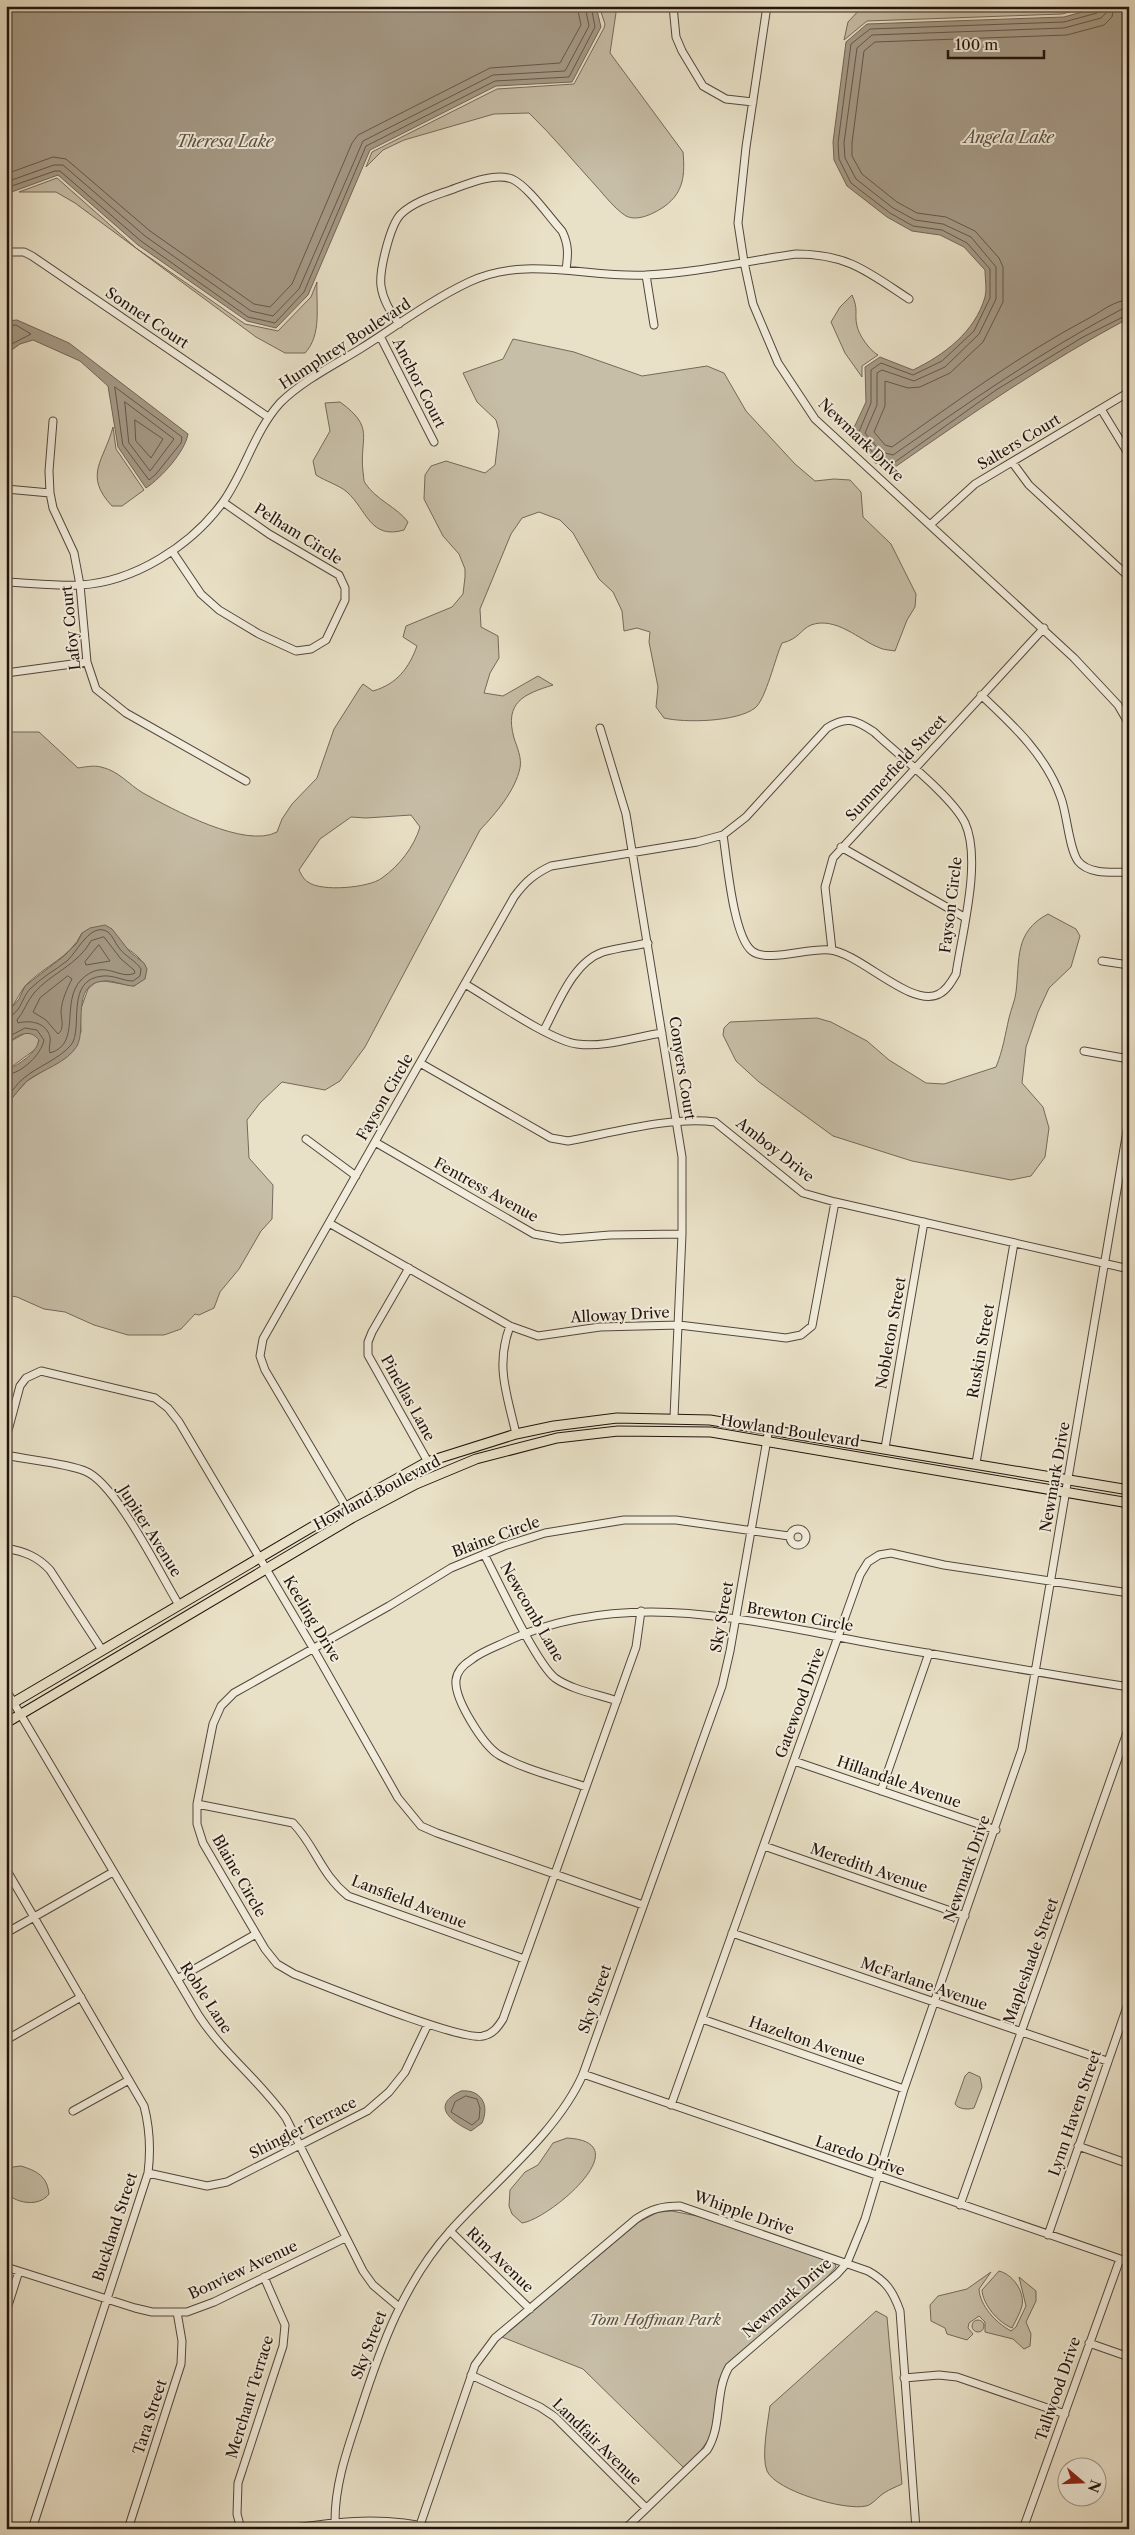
<svg xmlns="http://www.w3.org/2000/svg" width="1135" height="2535" font-family="'Libre Caslon Text',serif">
<rect width="100%" height="100%" fill="#e9e1c7"/>
<filter id="stains"><feTurbulence type="fractalNoise" baseFrequency=".004" numOctaves="4"/><feColorMatrix values="0 0 0 0 .2 0 0 0 0 .09 0 0 0 0 .02 0 0 0 .5 -.17"/></filter>
<radialGradient id="worn" r=".72"><stop offset=".6" stop-color="#630" stop-opacity="0"/><stop offset="1" stop-color="#630" stop-opacity=".3"/></radialGradient>
<path fill="#c7bea7" stroke="#75685a" fill-rule="evenodd" d="M 599,6 L 617,6 L 610,53 L 683,152 C 685,174 684,192 665,206 C 655,213 638,222 626,216 C 615,209 605,196 596,186 C 574,162 553,136 529,113 L 494,114 L 404,140 L 383,150 L 366,167 L 372,152 L 497,89 L 574,84 L 604,28 L 605,24 Z
M 873,6 C 897,6 922,5 946,6 C 974,7 1008,17 1034,6 L 1092,6 L 1062,14 L 867,21 L 844,40 L 848,22 L 861,8 Z
M 57,178 L 136,248 L 245,324 L 278,331 L 311,297 L 317,282 C 316,306 322,335 305,353 L 285,353 L 256,337 L 75,203 L 56,192 L 19,192 Z
M 852,295 C 859,310 854,313 857,326 C 859,335 869,350 878,355 L 862,366 L 862,377 L 845,353 L 831,322 L 840,307 Z
M 513,339 L 574,352 L 642,376 L 707,366 L 724,373 L 746,411 L 795,464 L 815,481 L 834,479 L 850,480 L 861,492 L 863,517 L 891,544 L 916,594 L 915,607 L 907,620 L 895,651 C 890,650 884,650 880,648 C 859,640 836,616 811,625 C 800,630 799,639 782,643 C 775,658 766,699 755,708 C 737,722 685,723 664,718 L 656,707 L 658,687 L 649,642 L 650,632 L 637,628 L 624,631 L 622,611 L 613,592 L 599,579 L 573,533 L 560,520 L 539,512 L 522,518 L 511,534 L 480,609 L 481,627 L 498,636 L 499,658 L 490,673 L 484,693 L 503,696 L 538,676 L 553,685 C 524,694 504,702 514,738 C 517,747 522,758 520,768 C 515,791 496,813 480,830 L 365,1047 L 340,1081 L 325,1090 L 282,1082 L 260,1103 L 247,1120 L 249,1158 L 273,1185 L 272,1219 L 261,1231 L 239,1269 L 220,1292 L 214,1308 L 199,1315 L 195,1314 L 181,1329 L 164,1335 L 128,1335 L 94,1325 L 65,1312 L 44,1309 L 17,1297 L 6,1295 L 6,1104 L 27,1081 L 65,1057 L 81,1032 L 80,1011 L 88,989 L 96,982 L 104,981 L 134,986 L 145,978 C 150,949 104,939 82,933 C 70,958 44,966 26,985 C 19,993 15,1005 6,1014 L 6,732 L 39,732 L 78,768 C 85,767 94,765 101,767 C 119,771 128,784 143,793 C 172,809 245,849 277,832 L 282,819 L 292,804 L 317,778 L 334,729 L 360,688 L 363,684 L 373,691 C 397,684 409,668 417,646 L 403,637 L 406,626 L 452,607 L 463,594 L 465,577 L 465,569 L 459,554 L 443,536 L 424,499 L 425,475 L 431,466 L 446,461 L 485,473 L 495,465 L 499,431 L 496,420 L 477,402 L 463,373 L 503,359 ZM 411,815 L 420,827 C 414,847 399,866 382,878 C 369,888 321,892 308,882 C 304,880 301,874 299,870 L 320,839 L 351,817 L 366,818 Z
M 340,402 C 376,428 359,437 363,472 C 364,476 363,480 365,483 C 376,500 397,507 408,522 L 404,530 C 370,540 367,510 347,492 C 339,485 325,481 316,475 L 313,461 L 330,431 L 325,403 Z
M 113,427 L 116,449 L 144,490 L 122,506 L 112,506 C 83,475 104,461 113,427 Z
M 1048,914 L 1076,929 L 1080,936 L 1071,967 L 1049,988 L 1038,1012 L 1026,1047 L 1022,1083 L 1043,1107 L 1049,1128 L 1045,1157 L 1031,1176 L 1011,1180 L 912,1161 L 833,1136 L 759,1082 L 736,1061 L 723,1035 L 724,1028 L 730,1022 L 817,1018 L 831,1022 L 867,1041 L 889,1060 L 926,1083 L 944,1084 L 996,1067 C 1003,1050 1005,1035 1009,1018 C 1011,1009 1015,1001 1016,992 C 1020,959 1014,932 1048,914 Z
M 27,1032 L 34,1034 L 39,1039 L 37,1048 L 6,1071 L 6,1044 Z
M 969,2072 L 980,2077 L 982,2087 L 974,2108 C 968,2110 958,2109 955,2104 L 965,2076 Z
M 567,2138 C 642,2142 548,2220 522,2223 L 512,2214 L 509,2206 L 510,2190 L 525,2172 L 538,2165 L 553,2143 Z
M 21,2166 C 37,2171 47,2176 49,2194 C 39,2207 18,2204 6,2193 L 6,2173 L 13,2167 Z
M 672,2211 L 702,2217 L 835,2263 L 836,2267 L 820,2285 L 729,2362 L 719,2380 L 711,2436 L 699,2453 L 684,2468 L 583,2369 L 502,2337 L 639,2222 L 658,2212 Z
M 999,2271 C 1012,2274 1025,2291 1022,2306 C 1020,2313 1015,2322 1012,2328 C 998,2322 983,2305 982,2290 Z
M 991,2272 L 979,2289 C 980,2306 996,2323 1011,2331 L 1016,2327 L 1026,2306 L 1019,2277 L 1036,2291 L 1036,2301 L 1026,2322 L 1031,2334 L 1030,2346 L 1024,2349 L 1013,2339 L 985,2332 L 985,2322 L 979,2316 L 969,2323 L 968,2328 L 973,2334 L 967,2340 L 947,2334 L 945,2328 L 931,2321 L 930,2305 L 938,2296 L 967,2289 Z
M 876,2311 L 887,2317 L 902,2484 C 896,2487 890,2489 884,2493 C 879,2496 872,2505 866,2506 C 845,2511 776,2491 767,2471 C 761,2457 768,2421 770,2406 Z
M972 2326a6 6 0 1 1 12 0a6 6 0 1 1-12 0Z"/>
<path fill="#a69b88" stroke="#726557" d="M 6,6 L 596,6 L 601,27 L 572,82 L 496,86 L 370,150 L 308,295 L 276,328 L 247,321 L 138,245 L 58,175 L 6,194 Z
M 1104,6 L 1129,6 L 1129,318 C 1047,362 971,414 895,467 L 875,463 L 851,434 L 866,402 L 865,367 L 880,357 L 913,370 C 944,355 975,332 985,297 C 987,289 985,278 985,270 L 964,247 L 940,235 L 912,231 L 887,217 L 847,186 L 834,160 L 833,142 L 846,42 L 867,24 L 1064,17 Z
M 17,320 L 69,343 L 188,434 C 185,452 161,478 146,488 L 118,447 L 108,386 L 80,361 L 33,340 L 20,344 L 6,354 L 6,321 Z
M 105,925 L 112,929 L 130,952 L 144,963 L 147,969 L 145,979 L 134,986 C 124,986 114,980 104,981 C 70,983 87,1028 77,1046 C 67,1063 41,1070 27,1081 C 19,1088 14,1098 6,1104 L 6,1071 C 19,1064 36,1054 39,1040 C 29,1027 17,1036 6,1044 L 6,1014 L 19,999 L 25,986 L 64,956 L 77,943 L 82,933 L 90,928 Z
M 461,2091 C 481,2089 490,2105 482,2123 L 471,2131 C 452,2122 429,2106 461,2091 Z"/>
<g fill="none" stroke-linecap="round" stroke-linejoin="round">
<path stroke="#64574a" stroke-width="1" d="M 1101,6 L 1097,13 L 1064,22 L 870,29 L 851,44 L 838,143 L 839,159 L 851,183 L 890,213 L 913,226 L 942,230 L 967,243 L 990,269 L 990,298 L 974,331 L 942,361 L 913,375 L 881,363 L 871,370 L 871,403 L 858,434 L 877,458 L 895,462 L 996,390 L 1083,337 L 1129,314
M 1107,6 L 1106,13 L 1101,18 L 1064,28 L 872,35 L 857,48 L 844,143 L 845,158 L 856,179 L 893,208 L 915,220 L 943,224 L 971,237 L 996,267 L 996,299 L 979,334 L 945,367 L 914,381 L 882,370 L 877,373 L 877,405 L 865,433 L 881,452 L 893,455 C 968,403 1042,351 1122,309 L 1129,307
M 1114,6 L 1112,17 L 1104,25 L 1067,35 L 875,42 L 864,51 L 852,143 L 852,156 L 862,174 L 897,202 L 917,213 L 946,217 L 975,231 L 999,258 L 1003,267 L 1003,302 L 983,342 L 950,373 L 920,387 L 908,388 L 885,381 L 885,406 L 874,432 L 885,445 L 892,447 C 957,401 1021,354 1091,317 C 1102,311 1115,300 1129,300
M 6,174 L 53,157 L 66,159 L 150,231 L 254,304 L 270,307 L 292,284 L 352,143 L 358,135 L 490,68 L 560,63 L 581,25 L 577,6
M 6,182 L 54,165 L 63,165 L 145,236 L 251,311 L 273,316 L 299,289 L 363,141 L 493,75 L 565,71 L 589,26 L 585,6
M 6,188 L 55,171 L 60,171 L 141,241 L 248,317 L 275,323 L 304,292 L 366,146 L 495,81 L 569,77 L 595,27 L 591,6
M 6,326 L 16,325 L 31,334 L 6,347
M 115,387 L 182,437 L 181,443 L 156,474 L 149,480 L 123,445 Z
M 125,402 L 174,439 L 150,471 L 129,443 Z
M 135,420 L 163,439 L 151,458 L 136,441 Z
M 104,937 L 121,959 L 134,970 L 135,973 C 119,981 104,957 81,980 C 60,1002 82,1044 50,1053 C 48,1048 51,1042 50,1037 C 46,1022 30,1020 18,1023 L 17,1020 C 24,1012 27,1001 34,993 C 51,973 78,965 91,941 Z
M 99,945 L 110,961 L 86,965 L 85,962 Z
M 68,976 L 72,979 C 67,989 62,999 61,1011 C 61,1019 65,1029 58,1034 L 46,1020 L 33,1012 L 40,998 Z
M 6,1017 C 20,1016 22,997 30,989 C 41,978 55,970 67,961 C 77,952 91,921 108,932 C 113,936 115,943 119,948 C 125,956 136,961 141,969 L 140,976 L 133,981 C 123,981 114,975 103,976 C 64,979 84,1029 71,1045 C 58,1060 38,1066 24,1078 C 17,1083 12,1092 6,1098
M 6,1038 L 25,1028 L 37,1030 L 44,1040 C 41,1055 22,1073 6,1075
M 466,2096 L 477,2099 L 480,2108 L 479,2119 L 472,2125 L 451,2112 L 455,2102 Z"/>
<defs>
<path id="minor" d="M 673,6 L 676,37 L 682,51 L 703,86 L 726,99 L 753,102
M 767,6 L 746,147 L 738,223 L 744,262 L 753,304 L 778,363 L 815,419 L 1074,658 L 1118,705 L 1129,724
M 6,252 L 24,252 L 32,256 L 268,417
M 646,275 L 654,325
M 399,324 C 391,312 383,301 381,286 C 379,271 390,225 401,214 C 416,200 438,195 456,188 C 472,182 495,173 512,179 C 528,186 550,218 562,231 C 569,245 568,255 566,270
M 380,336 L 434,442
M 1101,409 L 1129,455
M 53,421 L 49,471 L 50,493 L 53,508 L 74,553 L 80,585 L 87,662 L 96,689 L 126,713 L 246,781
M 1012,462 L 1029,485 L 1129,577
M 6,489 L 50,493
M 931,524 L 975,484 L 1129,392
M 172,551 L 201,594 L 219,610 L 259,634 L 296,651 L 311,649 L 326,640 L 345,600 L 345,588 L 339,575 L 269,534 L 223,502
M 6,582 C 30,583 56,586 80,585 C 134,582 191,546 223,502 C 245,471 254,432 280,403 C 302,381 334,365 360,349 C 395,327 431,300 469,282 C 525,255 587,278 646,275 C 696,273 746,261 796,254 C 848,254 868,272 909,299
M 6,673 L 87,662
M 981,695 C 1013,725 1046,755 1061,798 C 1067,814 1069,849 1078,861 C 1089,875 1113,872 1129,872
M 600,728 L 626,814 L 682,1157 L 682,1234 L 674,1417
M 841,847 L 964,917
M 832,950 L 825,887 L 833,858 L 1044,628
M 1102,961 L 1129,965
M 465,984 C 491,999 551,1041 577,1044 C 604,1048 635,1037 662,1033
M 544,1030 C 558,1004 573,962 603,952 C 617,948 634,946 648,943
M 1084,1051 L 1129,1059
M 420,1063 L 551,1138 L 568,1141 C 611,1133 672,1116 715,1122 L 803,1193 L 835,1202 L 1129,1269
M 306,1139 L 356,1176
M 375,1142 L 534,1234 L 561,1239 L 610,1235 L 682,1234
M 329,1223 L 510,1326 L 538,1336 L 600,1327 L 679,1325 L 786,1338 L 801,1335 L 812,1326 L 835,1202
M 409,1268 L 372,1332 L 368,1342 L 368,1355 L 428,1462
M 510,1326 C 495,1366 507,1394 516,1434
M 6,1438 L 20,1386 L 26,1378 L 41,1371 L 155,1398 L 168,1408 L 179,1422 L 313,1648 L 398,1798 L 421,1826 L 437,1833 L 643,1905
M 885,1448 L 924,1222
M 6,1455 C 28,1460 66,1463 85,1471 C 116,1483 160,1574 179,1605
M 976,1463 L 1014,1243
M 346,1507 L 265,1370 L 260,1356 L 263,1339 L 514,897 C 525,882 534,874 551,866 L 697,842 L 723,835 L 746,817 L 827,728 C 846,716 855,719 874,732 C 897,754 952,796 965,823 C 982,860 962,933 956,974 C 952,981 947,990 939,994 C 912,1009 860,953 830,950 C 810,947 767,963 752,951 C 733,936 727,860 723,835
M790 1537a8 8 0 1 1 16 0a8 8 0 1 1-16 0Z
M 6,1548 C 25,1552 37,1556 50,1570 L 102,1650
M 484,1554 C 497,1579 536,1663 555,1678 C 572,1690 597,1694 617,1701
M 641,1611 L 636,1647 L 503,2019 C 498,2027 493,2034 483,2036 C 462,2042 323,1985 294,1974 L 277,1964 L 265,1949 L 203,1843 L 197,1824 L 197,1804 L 213,1724 L 221,1706 L 234,1693 L 389,1606 L 451,1568 L 504,1546 L 545,1533 L 624,1520 L 676,1520 L 789,1536
M 6,1690 L 199,2016 C 224,2054 260,2081 286,2118 L 363,2271 L 373,2285 L 399,2307
M 794,1761 L 996,1830
M 586,1787 C 557,1777 525,1770 499,1755 C 483,1745 454,1699 456,1680 C 457,1671 463,1665 471,1660 C 482,1651 498,1646 510,1640 C 629,1586 759,1623 880,1645 C 963,1659 1046,1674 1129,1687
M 881,1791 L 929,1653
M 197,1804 L 293,1823 C 316,1847 320,1873 348,1896 L 524,1959
M 764,1846 L 965,1916
M 6,1869 L 144,2106 C 150,2129 151,2149 148,2173 L 32,2529
M 6,1933 L 113,1872
M 732,1933 L 1107,2061
M 177,1979 L 256,1934
M 702,2019 L 904,2089
M 6,2040 L 81,1997
M 583,2074 L 1129,2262
M 671,2105 L 860,1575 L 868,1562 L 879,1555 L 891,1553 L 944,1565 L 1129,1593
M 73,2111 L 129,2080
M 1078,2146 L 1129,2164
M 148,2173 L 207,2186 L 227,2182 L 367,2111 L 389,2092 L 405,2072 L 428,2024
M 960,2205 L 1129,1727
M 450,2231 L 530,2309
M 1048,2235 L 1129,2001
M 6,2267 L 135,2308 L 152,2312 L 187,2312 L 214,2302 L 345,2238
M 6,2312 L 19,2271
M 1089,2343 L 1129,2357
M 471,2375 L 540,2407 L 555,2417 L 646,2508
M 904,2378 L 939,2375 L 957,2377 L 1065,2414
M 335,2521 C 335,2482 348,2448 360,2411 C 381,2346 404,2282 451,2230 C 493,2183 558,2132 583,2074 L 722,1686 L 730,1651 L 769,1428
M 420,2525 L 475,2365 L 495,2338 L 636,2219 C 651,2209 662,2206 680,2206 L 868,2271 C 886,2281 893,2291 900,2311 L 916,2529
M 6,2527 L 13,2529
M 128,2529 L 181,2364 L 182,2341 L 177,2312
M 241,2529 L 237,2514 L 238,2483 L 283,2346 L 285,2325 L 264,2277
M 288,2529 C 338,2521 386,2516 436,2529
M 625,2529 L 707,2450 C 723,2425 714,2393 729,2367 L 837,2274 L 847,2263 L 865,2219 L 904,2089 L 1022,1749 L 1129,1119
M 1023,2529 L 1120,2259"/>
<path id="major" d="M 6,1707 L 346,1507 L 427,1462 L 516,1434 L 554,1426 L 617,1418 L 710,1420 L 1129,1490
M 6,1723 L 352,1518 L 416,1484 L 476,1459 L 557,1438 L 618,1431 L 711,1432 L 1129,1503"/>
</defs>
<use href="#minor" stroke="#54463c" stroke-width="9"/>
<use href="#major" stroke="#23130d" stroke-width="11"/>
<use href="#minor" stroke="#f1ecdb" stroke-width="7"/>
<use href="#major" stroke="#e9e1c7" stroke-width="9"/>
</g>
<g text-anchor="middle" stroke-width="4" stroke-linejoin="round" paint-order="stroke">
<g font-size="15" fill="#23130d" stroke="#f1ecdb">
<text transform="translate(147 318) rotate(34)" y="5">Sonnet Court</text>
<text transform="translate(345 344) rotate(-33)" y="5">Humphrey Boulevard</text>
<text transform="translate(419 383) rotate(63)" y="5">Anchor Court</text>
<text transform="translate(861 440) rotate(44)" y="5">Newmark Drive</text>
<text transform="translate(1019 442) rotate(-31)" y="5">Salters Court</text>
<text transform="translate(298 534) rotate(32)" y="5">Pelham Circle</text>
<text transform="translate(71 628) rotate(-96)" y="5">Lafoy Court</text>
<text transform="translate(896 768) rotate(-47)" y="5">Summerfield Street</text>
<text transform="translate(951 905) rotate(-83)" y="5">Fayson Circle</text>
<text transform="translate(682 1068) rotate(81)" y="5">Conyers Court</text>
<text transform="translate(385 1097) rotate(-60)" y="5">Fayson Circle</text>
<text transform="translate(775 1150) rotate(38)" y="5">Amboy Drive</text>
<text transform="translate(486 1190) rotate(29)" y="5">Fentress Avenue</text>
<text transform="translate(620 1315) rotate(-3)" y="5">Alloway Drive</text>
<text transform="translate(891 1333) rotate(-80)" y="5">Nobleton Street</text>
<text transform="translate(981 1351) rotate(-80)" y="5">Ruskin Street</text>
<text transform="translate(408 1398) rotate(61)" y="5">Pinellas Lane</text>
<text transform="translate(790 1431) rotate(9)" y="5">Howland Boulevard</text>
<text transform="translate(1055 1477) rotate(-80)" y="5">Newmark Drive</text>
<text transform="translate(377 1493) rotate(-28)" y="5">Howland Boulevard</text>
<text transform="translate(150 1531) rotate(58)" y="5">Jupiter Avenue</text>
<text transform="translate(496 1537) rotate(-20)" y="5">Blaine Circle</text>
<text transform="translate(532 1612) rotate(60)" y="5">Newcomb Lane</text>
<text transform="translate(722 1617) rotate(-80)" y="5">Sky Street</text>
<text transform="translate(800 1617) rotate(10)" y="5">Brewton Circle</text>
<text transform="translate(312 1619) rotate(59)" y="5">Keeling Drive</text>
<text transform="translate(800 1703) rotate(-70)" y="5">Gatewood Drive</text>
<text transform="translate(899 1782) rotate(19)" y="5">Hillandale Avenue</text>
<text transform="translate(869 1868) rotate(19)" y="5">Meredith Avenue</text>
<text transform="translate(967 1869) rotate(-71)" y="5">Newmark Drive</text>
<text transform="translate(239 1876) rotate(60)" y="5">Blaine Circle</text>
<text transform="translate(409 1902) rotate(21)" y="5">Lansfield Avenue</text>
<text transform="translate(1031 1961) rotate(-70)" y="5">Mapleshade Street</text>
<text transform="translate(924 1984) rotate(19)" y="5">McFarlane Avenue</text>
<text transform="translate(206 1998) rotate(57)" y="5">Roble Lane</text>
<text transform="translate(595 1999) rotate(-71)" y="5">Sky Street</text>
<text transform="translate(807 2041) rotate(19)" y="5">Hazelton Avenue</text>
<text transform="translate(1075 2113) rotate(-71)" y="5">Lynn Haven Street</text>
<text transform="translate(303 2128) rotate(-27)" y="5">Shingler Terrace</text>
<text transform="translate(860 2156) rotate(19)" y="5">Laredo Drive</text>
<text transform="translate(744 2213) rotate(19)" y="5">Whipple Drive</text>
<text transform="translate(115 2227) rotate(-72)" y="5">Buckland Street</text>
<text transform="translate(500 2260) rotate(44)" y="5">Rim Avenue</text>
<text transform="translate(243 2270) rotate(-25)" y="5">Bonview Avenue</text>
<text transform="translate(787 2298) rotate(-41)" y="5">Newmark Drive</text>
<text transform="translate(369 2345) rotate(-69)" y="5">Sky Street</text>
<text transform="translate(1058 2389) rotate(-71)" y="5">Tallwood Drive</text>
<text transform="translate(250 2397) rotate(-73)" y="5">Merchant Terrace</text>
<text transform="translate(150 2417) rotate(-72)" y="5">Tara Street</text>
<text transform="translate(597 2442) rotate(44)" y="5">Landfair Avenue</text>
</g>
<g font-size="15" font-style="italic" fill="#5c4f43" stroke="#f1ecdb">
<text x="655" y="2325">Tom Hoffman Park</text>
</g>
<g font-size="16" font-style="italic" fill="#5e5044" stroke="#f1ecdb">
<text x="1009" y="143">Angela Lake</text>
<text x="225" y="147">Theresa Lake</text>
</g>
</g>
<rect width="1135" height="2535" fill="none" stroke="#e9e1c7" stroke-width="25"/>
<rect x="8" y="8" width="1120" height="2520" fill="none" stroke="#23130d" stroke-width="2.5"/>
<rect x="12" y="12" width="1110" height="2510" fill="none" stroke="#23130d"/>
<g transform="translate(1082 2482) rotate(109)"><circle r="24" fill="#f1ecdb" stroke="#9f9589"/>
<path d="M0-4L9 19L0 12L-9 19Z" fill="#8f2418"/>
<text y="-8" font-size="14" font-weight="bold" text-anchor="middle" fill="#23130d">N</text>
</g>
<path d="M948 50v8h96v-8" fill="none" stroke="#23130d" stroke-width="2.5"/>
<text x="955" y="50" font-size="15" fill="#23130d" stroke="#f1ecdb" stroke-width="4" paint-order="stroke">100 m</text>
<rect width="100%" height="100%" filter="url(#stains)"/>
<rect width="100%" height="100%" fill="url(#worn)"/>
</svg>
